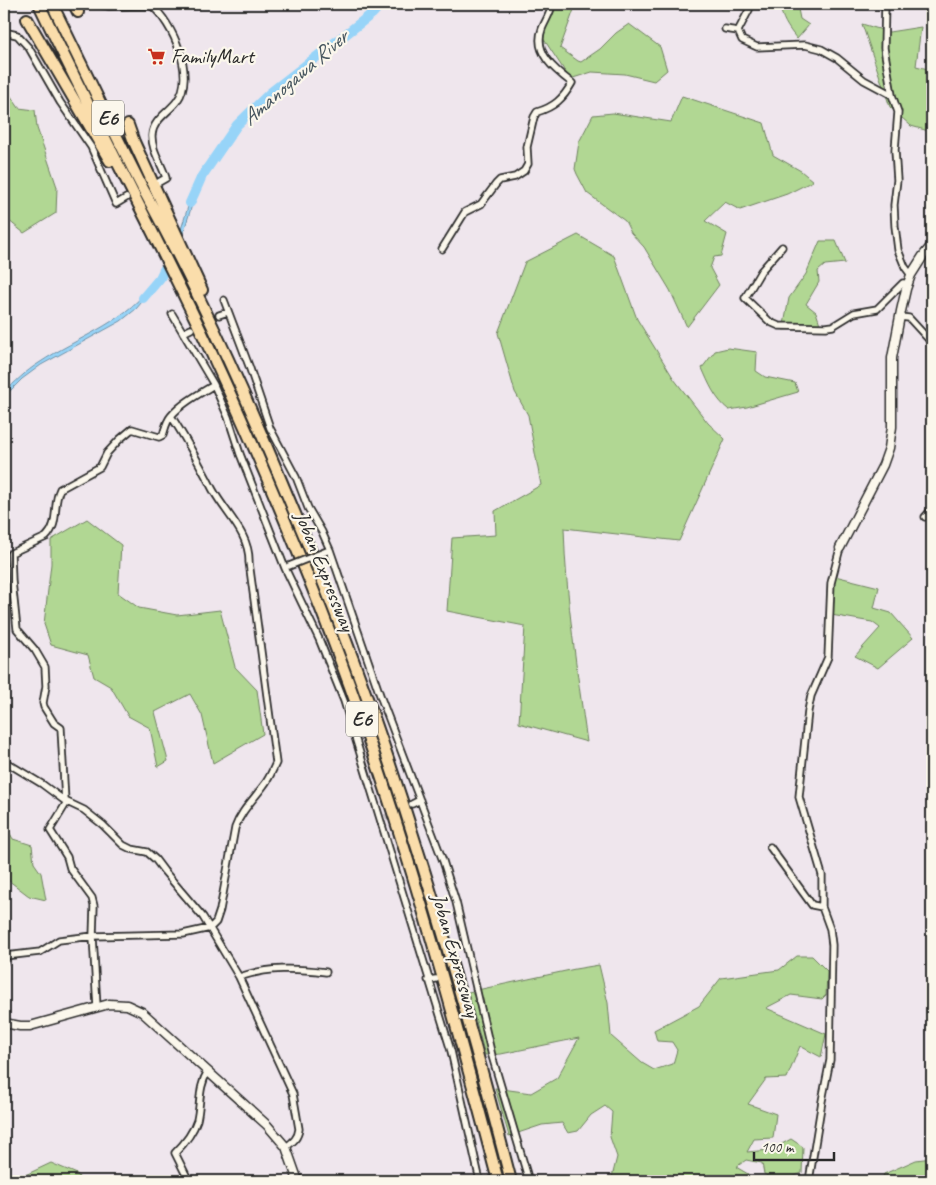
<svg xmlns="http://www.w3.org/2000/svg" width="936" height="1185" font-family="Caveat,sans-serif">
<rect width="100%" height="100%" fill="#efe6ed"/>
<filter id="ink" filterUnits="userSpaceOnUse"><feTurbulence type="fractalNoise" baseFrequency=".02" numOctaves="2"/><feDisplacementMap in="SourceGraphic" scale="10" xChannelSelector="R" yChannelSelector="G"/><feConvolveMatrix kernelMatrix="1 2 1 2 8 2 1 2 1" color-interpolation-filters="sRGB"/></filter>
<g filter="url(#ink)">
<path fill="#b1d793" stroke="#6e815f" d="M 553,4 L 576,4 L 560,48 L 578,61 L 581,62 L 600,49 L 616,33 L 629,24 L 660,47 L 667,70 L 654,81 L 625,74 L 592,72 L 570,79 L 543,38 Z
M 780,4 L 797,4 L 800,19 L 809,25 L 797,39 C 788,28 781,18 780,4 Z
M 862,24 L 889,32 L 921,27 L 916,66 L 932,70 L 932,132 L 911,126 L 890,107 Z
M 4,86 L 19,108 L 35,110 L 37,128 L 57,187 L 56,213 L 24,233 L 8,220 L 4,211 Z
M 682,96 L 764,123 L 773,155 L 801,171 L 813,181 L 787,194 L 740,210 L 725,202 L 705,221 L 727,234 L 721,256 L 714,257 L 710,268 L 719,285 L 687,327 L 670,290 L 644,247 L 631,233 L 625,221 L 587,193 L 577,174 L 575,169 L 579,142 L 593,115 L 613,113 L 671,122 Z
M 578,235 L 614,256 L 637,319 L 674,379 L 708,423 L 725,439 L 679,541 L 564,528 C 566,600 577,671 587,742 L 519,723 L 525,626 L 447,611 L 452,538 L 496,535 L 495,511 L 541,485 L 528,415 L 515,392 L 498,333 L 525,262 Z
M 820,241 L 836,241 L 845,263 L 825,265 L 818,271 L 819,282 L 806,304 L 816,312 L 821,327 L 783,330 L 789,298 L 806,274 Z
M 728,348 L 757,352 L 756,371 L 765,377 L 795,383 L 798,392 L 747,407 L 729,410 C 715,399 709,384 702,368 L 715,351 Z
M 87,519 L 121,545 L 118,593 L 139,608 L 177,615 L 220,610 L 235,667 L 257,690 L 263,734 L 213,763 L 202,715 L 190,694 L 155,712 L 168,761 L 158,767 L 150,728 L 128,716 L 111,687 L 94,677 L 88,655 L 51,645 L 44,624 L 51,564 L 51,540 Z
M 6,562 L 10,630 L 4,633 L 4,563 Z
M 835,576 L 879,587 L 874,608 L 891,613 L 913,638 L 878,668 L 855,656 L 880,628 L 872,622 L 831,615 Z
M 4,827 L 7,828 L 13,839 L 32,845 L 34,863 L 41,873 L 46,900 L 29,896 L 4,877 Z
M 797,956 L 812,956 L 827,971 L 826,995 L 822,999 L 791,995 L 766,1008 L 826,1034 L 821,1057 L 800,1046 L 787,1078 L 766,1079 L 748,1104 L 776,1114 L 773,1138 L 754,1139 L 747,1152 L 771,1150 L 791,1139 L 803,1147 L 802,1173 C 784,1180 782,1185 764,1174 L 762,1163 L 746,1160 L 736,1167 L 748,1174 L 742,1181 L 611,1181 L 617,1157 L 610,1137 L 612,1112 L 605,1106 L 591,1115 L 578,1131 L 568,1133 L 562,1123 L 542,1125 L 509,1136 L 495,1088 L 531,1093 L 557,1078 L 579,1038 L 501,1054 L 485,1055 L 468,992 L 575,969 L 599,965 L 608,1003 L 611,1036 L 642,1063 L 654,1070 L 673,1064 L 677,1050 L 672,1042 L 657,1041 L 654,1030 L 699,1006 L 721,978 L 779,970 Z
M 932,1158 L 932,1181 L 881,1181 L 884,1174 L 916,1160 Z
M 51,1163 L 77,1174 L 81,1181 L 19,1181 L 19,1178 Z"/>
<path fill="#97d4f8" stroke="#6c90a6" d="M 193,190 L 196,192 L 183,234 L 161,279 L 159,278 L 180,233 Z
M 151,287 L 153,289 L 136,309 L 121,321 L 41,365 L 22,379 L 4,397 L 4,393 C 15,382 26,371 39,363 C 81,335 117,327 151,287 Z"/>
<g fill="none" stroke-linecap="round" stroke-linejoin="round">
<path stroke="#97d4f8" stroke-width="10" d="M 190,203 L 202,176 L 237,125 L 270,93 L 373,13 L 381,4
M 143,298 L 160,278 L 165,268"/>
<path stroke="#c8c1c6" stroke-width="5.5" stroke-dasharray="5.5 3" stroke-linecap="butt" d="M 385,817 L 412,804
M 440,978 L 465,972"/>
<defs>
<path id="street" d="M 99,4 L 109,6 L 151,5 C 173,23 196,76 177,101 C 169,112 153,120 152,135 C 151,150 162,164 166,178 L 159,182
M 750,4 L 749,10 L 738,31 L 742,40 L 757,47 L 805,45 L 821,49 L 837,58 L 864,80 L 892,95
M 885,4 L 884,48 L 892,95 L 898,112 L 895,150 L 897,180 L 894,205 L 895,226 L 898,250 L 905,267 L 911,275
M 725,29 L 738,31
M 4,32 L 17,35 L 29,48 L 60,102 L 91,147 L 116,204 L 126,198
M 782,247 L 761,271 L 745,298 L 770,322 L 779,326 L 826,327 L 833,326 L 854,313 L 877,309 L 903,283 L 908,284
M 442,249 L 465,212 L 481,204 L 496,184 L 500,180 L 515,177 L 524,171 L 528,164 L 527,147 L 534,117 L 537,112 C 554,107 563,99 572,83 C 555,70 533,53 542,29 C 545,21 551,13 552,4
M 224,300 L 249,366 L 270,428 L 296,477 L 308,508 L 322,532 L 330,550 L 381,698 L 443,861 L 456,902 L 492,1056 L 529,1181
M 172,314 L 214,385 L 228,417 L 240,454 L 285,568 L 319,639 L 344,701 L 451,1051 L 480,1181
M 219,315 L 228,312
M 900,317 L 909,318 L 932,343
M 183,333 L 191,329
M 925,517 L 932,509
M 4,761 L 42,784 L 65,801 L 84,810 L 103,825 L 123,845 L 131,849 L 147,852 L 155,859 L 164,871 L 203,917 L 239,977 L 293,1094 L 299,1129 C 298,1138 293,1142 286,1147
M 65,801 L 61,728 L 54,723 L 44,707 L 43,703 L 46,686 L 45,667 L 35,650 L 17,629 L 12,581 L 11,553 L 46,537 C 60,523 52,505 60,489 L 100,467 L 107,453 L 119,440 L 132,429 L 159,437 L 163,435 C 165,429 166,422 171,416 C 182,403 199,394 214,385
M 67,802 L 50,830 L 67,857 L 70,868 L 92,898 L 94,906 L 93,936 L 97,1007
M 412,804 L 420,800
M 770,847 L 812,905 L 822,907
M 4,962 L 5,956 L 40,952 L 59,940 L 93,936 L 183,934 L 210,928 L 216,922 L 220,910 L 235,828 C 241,811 253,800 264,785 C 269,779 272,771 276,763 L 249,562 C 250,534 226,514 213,490 C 200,465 187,440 171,416
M 239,977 C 268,967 296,968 326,972
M 428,980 L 436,979
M 189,1181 L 175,1153 C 184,1144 193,1133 197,1120 C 201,1103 198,1087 208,1071
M 809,1181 L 822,1101 L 830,1060 L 832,945 L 830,929 L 822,907 L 822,875 L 799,797 L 808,711 L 811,696 L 828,657 L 831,583 L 840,548"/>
<path id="secondary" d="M 840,548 L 883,465 L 889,448 L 892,427 L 892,358 L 901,311 L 906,289 L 911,275 L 923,256 L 932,245
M 4,1023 L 20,1026 L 30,1026 L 109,1004 L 127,1005 L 142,1012 L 267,1125 L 286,1147 L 298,1181"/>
<path id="highway" d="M 39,4 C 87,105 140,205 189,306 C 230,390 267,476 302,562 C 385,763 443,972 498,1181
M 52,4 C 82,65 111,126 142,187 C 162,224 182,262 200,300 C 241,384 277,470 313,557 C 396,759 456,969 511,1181
M 74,4 L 78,12
M 27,19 L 110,161
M 128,125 L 134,142 L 202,290"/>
</defs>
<use href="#street" stroke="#2b2b2b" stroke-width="9"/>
<use href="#secondary" stroke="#2b2b2b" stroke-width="11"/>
<use href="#highway" stroke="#2b2b2b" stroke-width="14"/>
<use href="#street" stroke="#fbf7ec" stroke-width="5.5"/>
<use href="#secondary" stroke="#fbf7ec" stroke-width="8"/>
<use href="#highway" stroke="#faddab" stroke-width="10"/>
<defs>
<path id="street-bridge" d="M 289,566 L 327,551"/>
</defs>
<use href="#street-bridge" stroke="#2b2b2b" stroke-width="9" stroke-linecap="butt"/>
<use href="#street-bridge" stroke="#fbf7ec" stroke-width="5.5"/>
</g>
</g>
<defs>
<symbol id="supermarket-bare" viewBox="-9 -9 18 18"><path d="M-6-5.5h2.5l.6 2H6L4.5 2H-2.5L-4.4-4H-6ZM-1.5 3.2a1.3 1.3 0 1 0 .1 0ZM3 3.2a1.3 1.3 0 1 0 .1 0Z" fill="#c8321e" stroke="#fbf7ec" stroke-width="2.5" paint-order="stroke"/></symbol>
</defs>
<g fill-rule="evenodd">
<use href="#supermarket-bare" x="144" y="44" width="25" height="25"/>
</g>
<g text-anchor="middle" stroke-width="4.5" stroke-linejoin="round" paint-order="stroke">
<g fill="#fbf7ec" stroke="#696865" stroke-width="1">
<rect x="92" y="100.5" width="32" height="35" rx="4"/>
<rect x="346" y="701.5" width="32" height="35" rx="4"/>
</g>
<g font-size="20" font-weight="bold" fill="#2b2b2b">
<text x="108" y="125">E6</text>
<text x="362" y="726">E6</text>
</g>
<g font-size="21" fill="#2b2b2b" stroke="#fbf7ec" text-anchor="start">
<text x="171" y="63">FamilyMart</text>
</g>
<g font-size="21" fill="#2b2b2b" stroke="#fbf7ec">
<text transform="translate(325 571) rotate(68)" y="7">Joban Expressway</text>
<text transform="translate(456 955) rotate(74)" y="7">Joban Expressway</text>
</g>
<g font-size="22" font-style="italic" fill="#46555e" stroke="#fbf7ec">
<text transform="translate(294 77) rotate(-41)" y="8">Amanogawa River</text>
</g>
</g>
<rect width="936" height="1185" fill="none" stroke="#fbf7ec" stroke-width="20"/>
<rect x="10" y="10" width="916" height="1165" fill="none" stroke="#2b2b2b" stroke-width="2" filter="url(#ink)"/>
<path d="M754 1152v8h80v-8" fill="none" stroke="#2b2b2b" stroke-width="2.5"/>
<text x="761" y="1152" font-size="15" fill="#2b2b2b" stroke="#fbf7ec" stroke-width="4" paint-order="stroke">100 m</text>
</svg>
